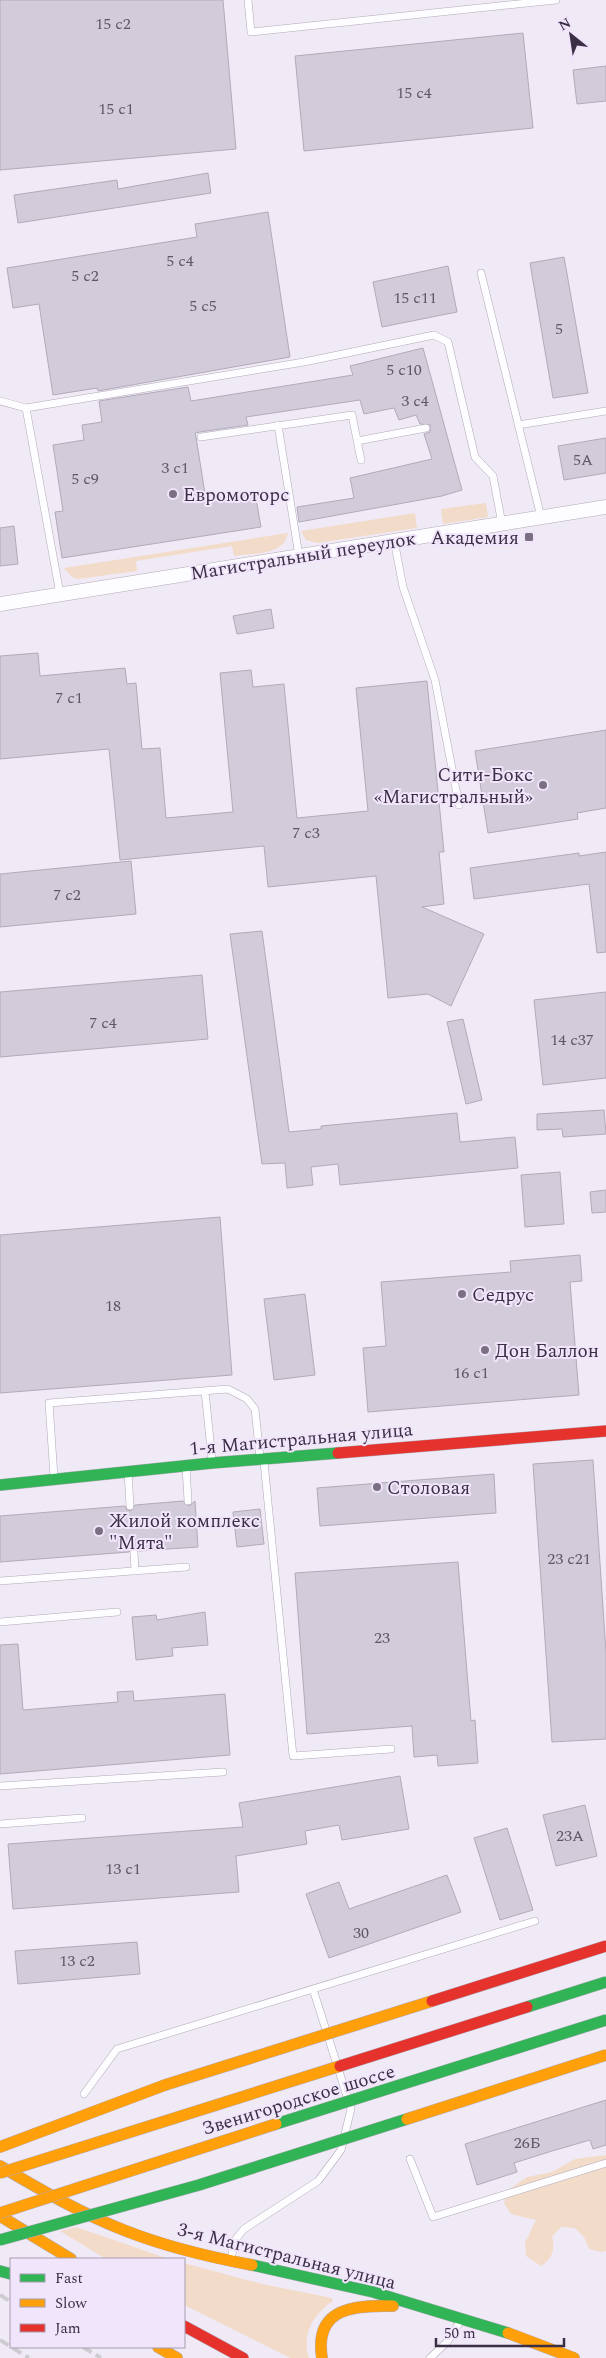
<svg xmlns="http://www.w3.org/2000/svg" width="606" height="2358" font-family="Spectral,serif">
<rect width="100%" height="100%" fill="#f0eaf6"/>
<path fill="#f3dbca" d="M 486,503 L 488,517 L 443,524 L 441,509 Z
M 415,513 L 417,528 L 317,543 L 306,540 L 301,531 Z
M 288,533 C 284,556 252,553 234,556 L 232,546 L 136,561 L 137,571 L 78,579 L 72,577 L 64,568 Z
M 606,2155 L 606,2251 L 602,2252 L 589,2249 L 584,2237 L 575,2228 L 561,2227 L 552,2237 C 555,2250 553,2258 541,2266 L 526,2256 L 525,2243 L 536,2220 L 511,2214 L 504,2203 L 507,2191 L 527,2177 L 552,2172 L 575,2159 Z
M 76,2227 L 169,2259 L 106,2259 L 60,2231 Z
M 184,2263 L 262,2284 L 332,2298 L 333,2301 C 314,2314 301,2334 309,2358 L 290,2358 L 184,2305 Z"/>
<path fill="#d2cbda" stroke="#b2aab9" d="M 0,0 L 223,0 L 236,149 L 0,170 Z
M 523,33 L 533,128 L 304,151 L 295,56 Z
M 606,66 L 606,101 L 577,104 L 573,70 Z
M 208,173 L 211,193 L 18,223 L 14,195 L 117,180 L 118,189 Z
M 268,212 L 290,357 L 98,391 L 97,388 L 53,395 L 39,304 L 13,308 L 7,268 L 197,237 L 195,224 Z
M 564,257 L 588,393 L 553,398 L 530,263 Z
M 448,266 L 457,312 L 382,327 L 373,282 Z
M 423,348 L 462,490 L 442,496 L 299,522 L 297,507 L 354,498 L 350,478 L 432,459 L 424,434 L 430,432 L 430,425 L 420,424 L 416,415 L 399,420 L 394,408 L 364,414 L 360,400 L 246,417 L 248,425 L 200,432 L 195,433 L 196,437 L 206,500 L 255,493 L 261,527 L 62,558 L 55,512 L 63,511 L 53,445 L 84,440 L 82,425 L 102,422 L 99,401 L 188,387 L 191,401 L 353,375 L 350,366 Z
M 606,438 L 606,473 L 564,480 L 558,446 Z
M 14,526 L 18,564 L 0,566 L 0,528 Z
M 271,609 L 274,628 L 237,634 L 233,616 Z
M 38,653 L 40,676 L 125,668 L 127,684 L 136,683 L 142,749 L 160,748 L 166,818 L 233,812 L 220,673 L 251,670 L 253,687 L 284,684 L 297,818 L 368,811 L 356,688 L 427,681 L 444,852 L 439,852 L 444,904 L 422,907 L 484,934 L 451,1006 L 428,994 L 388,998 L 376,876 L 268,887 L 264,846 L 120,860 L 109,749 L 0,759 L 0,656 Z
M 606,730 L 606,808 L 577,813 L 578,819 L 488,833 L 475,751 Z
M 606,852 L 606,952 L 597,953 L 589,884 L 474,899 L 470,868 L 579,853 L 579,856 Z
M 131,861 L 136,914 L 0,927 L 0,874 Z
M 262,931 L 289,1132 L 321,1129 L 321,1126 L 457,1113 L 460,1142 L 515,1137 L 518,1168 L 340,1185 L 338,1164 L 311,1167 L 313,1185 L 287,1188 L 285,1163 L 262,1164 L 230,934 Z
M 202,975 L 208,1039 L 0,1057 L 0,992 Z
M 606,992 L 606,1078 L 543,1085 L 534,1000 Z
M 463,1019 L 482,1100 L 466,1104 L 447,1022 Z
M 604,1110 L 606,1134 L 563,1137 L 562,1129 L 537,1130 L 537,1114 Z
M 560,1172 L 564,1224 L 525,1227 L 521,1175 Z
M 606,1190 L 606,1212 L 592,1213 L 590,1192 Z
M 220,1217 L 232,1375 L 0,1393 L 0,1235 Z
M 580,1255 L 582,1281 L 570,1282 L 579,1395 L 368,1412 L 363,1348 L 386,1346 L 381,1282 L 511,1272 L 510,1261 Z
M 305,1294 L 315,1375 L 274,1380 L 264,1299 Z
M 593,1460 L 606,1652 L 606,1739 L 552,1742 L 533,1464 Z
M 494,1474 L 496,1513 L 320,1526 L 317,1488 Z
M 183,1501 L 189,1506 L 195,1501 L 198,1547 L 139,1551 L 133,1547 L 129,1552 L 0,1562 L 0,1516 L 125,1506 L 127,1510 L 131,1511 L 135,1505 Z
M 260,1509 L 264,1544 L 237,1547 L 233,1512 Z
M 458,1562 L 471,1721 L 475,1720 L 478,1763 L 438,1766 L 437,1755 L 414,1757 L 412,1726 L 307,1734 L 295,1573 Z
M 205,1612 L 208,1645 L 172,1648 L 173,1656 L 136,1660 L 132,1617 L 156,1615 L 157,1620 Z
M 18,1644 L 23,1710 L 118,1702 L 117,1692 L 133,1691 L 134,1701 L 225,1694 L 230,1755 L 0,1774 L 0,1645 Z
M 400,1776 L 409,1829 L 342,1840 L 339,1825 L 305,1831 L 307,1844 L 236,1856 L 239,1892 L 13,1909 L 8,1844 L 243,1827 L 239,1803 Z
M 585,1805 L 597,1856 L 556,1866 L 543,1815 Z
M 507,1828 L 533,1910 L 500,1920 L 474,1838 Z
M 447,1875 L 461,1912 L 329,1958 L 306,1894 L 339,1882 L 349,1909 Z
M 137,1942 L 140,1974 L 18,1984 L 15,1951 Z
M 606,2100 L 606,2145 L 593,2149 L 590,2140 L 552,2151 L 514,2163 L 517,2172 L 477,2185 L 465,2144 Z"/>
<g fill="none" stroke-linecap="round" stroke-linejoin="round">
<defs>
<path id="lane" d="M 248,0 L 251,32 L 556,0
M 481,273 L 541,517
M 0,401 L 26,408 L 304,362 L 434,335 L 448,342 L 475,457 L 493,476 L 502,524
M 26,408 L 60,594
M 278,425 L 299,556
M 518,425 L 606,411
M 201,437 L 352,415 L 361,460
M 357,441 L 426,428
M 394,540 L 403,587 L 435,680 L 459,805
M 205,1391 L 212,1460
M 264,1462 L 293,1756 L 391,1749
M 186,1467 L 188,1501
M 128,1472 L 130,1506
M 54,1477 L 49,1403 L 228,1389 L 247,1399 L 255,1409 L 260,1457
M 134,1552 L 135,1571
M 0,1581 L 186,1567
M 0,1622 L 117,1612
M 0,1786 L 223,1772
M 0,1824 L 82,1818
M 84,2094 L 117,2049 L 535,1921
M 410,2159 L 433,2217 L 606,2163
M 231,2259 L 235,2240 L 244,2229 L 318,2181 L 341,2150 L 351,2109 L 313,1989
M 430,2358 L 447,2342 L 461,2320"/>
<path id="street" d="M 0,604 L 606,507"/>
<path id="fast" d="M 0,1485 L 212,1463 L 338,1453
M 252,2265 L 373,2292 L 508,2333
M 0,2271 L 11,2274"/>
<path id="slow" d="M 0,2147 L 165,2085
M 0,2166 C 41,2190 82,2214 126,2231 C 167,2247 209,2257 252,2265
M 0,2216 L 71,2259
M 508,2333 L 574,2358
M 158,2347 L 177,2358
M 322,2358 C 314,2308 353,2305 393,2306"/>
<path id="jam" d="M 338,1453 L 606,1431
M 184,2326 L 243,2358"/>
</defs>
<use href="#lane" stroke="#b1aab8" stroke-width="8"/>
<use href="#street" stroke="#b1aab8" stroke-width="15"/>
<use href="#fast" stroke="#b1aab8" stroke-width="12"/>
<use href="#slow" stroke="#b1aab8" stroke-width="12"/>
<use href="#jam" stroke="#b1aab8" stroke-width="12"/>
<use href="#lane" stroke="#fdfcfe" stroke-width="7"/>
<use href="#street" stroke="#fdfcfe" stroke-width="14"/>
<use href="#fast" stroke="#30b455" stroke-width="11"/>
<use href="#slow" stroke="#ff9f0a" stroke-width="11"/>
<use href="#jam" stroke="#e5322d" stroke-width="11"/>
<path stroke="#cfccd1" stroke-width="4" stroke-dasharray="10 5" stroke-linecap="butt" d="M 0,2295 L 11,2302
M 0,2340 L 29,2358
M 83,2347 L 101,2358"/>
<defs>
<path id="fast-bridge" d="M 527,2007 L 606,1982
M 276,2124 L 606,2020
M 0,2240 L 199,2185 L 407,2119"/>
<path id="slow-bridge" d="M 165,2085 L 432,2001
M 407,2119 L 606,2055
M 0,2173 L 340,2066
M 0,2213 L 276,2124"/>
<path id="jam-bridge" d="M 432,2001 L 606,1946
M 340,2066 L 527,2007"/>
</defs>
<use href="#fast-bridge" stroke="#b1aab8" stroke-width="12" stroke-linecap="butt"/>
<use href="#slow-bridge" stroke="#b1aab8" stroke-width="12" stroke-linecap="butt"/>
<use href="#jam-bridge" stroke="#b1aab8" stroke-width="12" stroke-linecap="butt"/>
<use href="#fast-bridge" stroke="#30b455" stroke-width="11"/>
<use href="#slow-bridge" stroke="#ff9f0a" stroke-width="11"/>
<use href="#jam-bridge" stroke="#e5322d" stroke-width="11"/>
</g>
<g fill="#7a7082" stroke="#f0e5fb" stroke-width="2">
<circle cx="173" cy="494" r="5"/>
<rect x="524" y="532" width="10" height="10" rx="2.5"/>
<circle cx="543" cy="785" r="5"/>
<circle cx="462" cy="1294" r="5"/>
<circle cx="485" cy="1350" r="5"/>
<circle cx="377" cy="1487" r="5"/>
<circle cx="99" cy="1531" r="5"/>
</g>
<g text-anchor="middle" stroke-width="4" stroke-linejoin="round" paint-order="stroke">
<g font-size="16" fill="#60566a">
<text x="113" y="29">15 с2</text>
<text x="414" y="98">15 с4</text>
<text x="116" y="114">15 с1</text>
<text x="180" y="266">5 с4</text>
<text x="85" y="281">5 с2</text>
<text x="415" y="303">15 с11</text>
<text x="203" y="311">5 с5</text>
<text x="559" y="334">5</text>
<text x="404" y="375">5 с10</text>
<text x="415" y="406">3 с4</text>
<text x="583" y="465">5А</text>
<text x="175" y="473">3 с1</text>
<text x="85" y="484">5 с9</text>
<text x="69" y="703">7 с1</text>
<text x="306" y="838">7 с3</text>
<text x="67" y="900">7 с2</text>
<text x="103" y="1028">7 с4</text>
<text x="572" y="1045">14 с37</text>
<text x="113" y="1311">18</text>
<text x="471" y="1378">16 с1</text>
<text x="569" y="1564">23 с21</text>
<text x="382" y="1643">23</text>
<text x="570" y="1841">23А</text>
<text x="123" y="1874">13 с1</text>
<text x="361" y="1938">30</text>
<text x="77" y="1966">13 с2</text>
<text x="527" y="2148">26Б</text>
</g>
<g font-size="19" fill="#3a2f44" stroke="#f0e5fb" text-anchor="start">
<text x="183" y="501">Евромоторс</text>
<text x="519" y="544" text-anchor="end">Академия</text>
<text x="533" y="781" text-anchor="end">Сити-Бокс<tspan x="533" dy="22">«Магистральный»</tspan></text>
<text x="472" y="1301">Седрус</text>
<text x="495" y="1357">Дон Баллон</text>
<text x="387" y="1494">Столовая</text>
<text x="109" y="1527">Жилой комплекс<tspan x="109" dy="22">"Мята"</tspan></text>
</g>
<g font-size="19" fill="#3a2f44" stroke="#f0e5fb">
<text transform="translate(303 555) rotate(-9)" y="7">Магистральный переулок</text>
<text transform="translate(301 1438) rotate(-5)" y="7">1-я Магистральная улица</text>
<text transform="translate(298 2099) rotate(-17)" y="7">Звенигородское шоссе</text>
<text transform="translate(287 2255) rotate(14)" y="7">3-я Магистральная улица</text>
</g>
</g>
<rect x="10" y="2258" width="175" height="90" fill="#f0e5fb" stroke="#a79cb2"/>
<rect x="20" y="2274" width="25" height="8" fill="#30b455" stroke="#a79cb2"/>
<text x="55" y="2283" font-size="15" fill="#3a2f44">Fast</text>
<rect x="20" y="2299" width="25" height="8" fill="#ff9f0a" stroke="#a79cb2"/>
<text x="55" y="2308" font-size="15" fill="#3a2f44">Slow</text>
<rect x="20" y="2324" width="25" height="8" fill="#e5322d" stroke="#a79cb2"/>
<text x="55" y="2333" font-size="15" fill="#3a2f44">Jam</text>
<g transform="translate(571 35) rotate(330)" stroke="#f0e5fb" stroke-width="4" paint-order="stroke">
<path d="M0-4L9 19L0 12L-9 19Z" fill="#3a2f44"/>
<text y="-8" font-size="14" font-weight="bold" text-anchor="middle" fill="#3a2f44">N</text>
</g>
<path d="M436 2338v8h128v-8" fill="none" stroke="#3a2f44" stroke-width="2.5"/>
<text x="444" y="2338" font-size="15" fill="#3a2f44" stroke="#f0e5fb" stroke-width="4" paint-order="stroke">50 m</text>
</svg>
